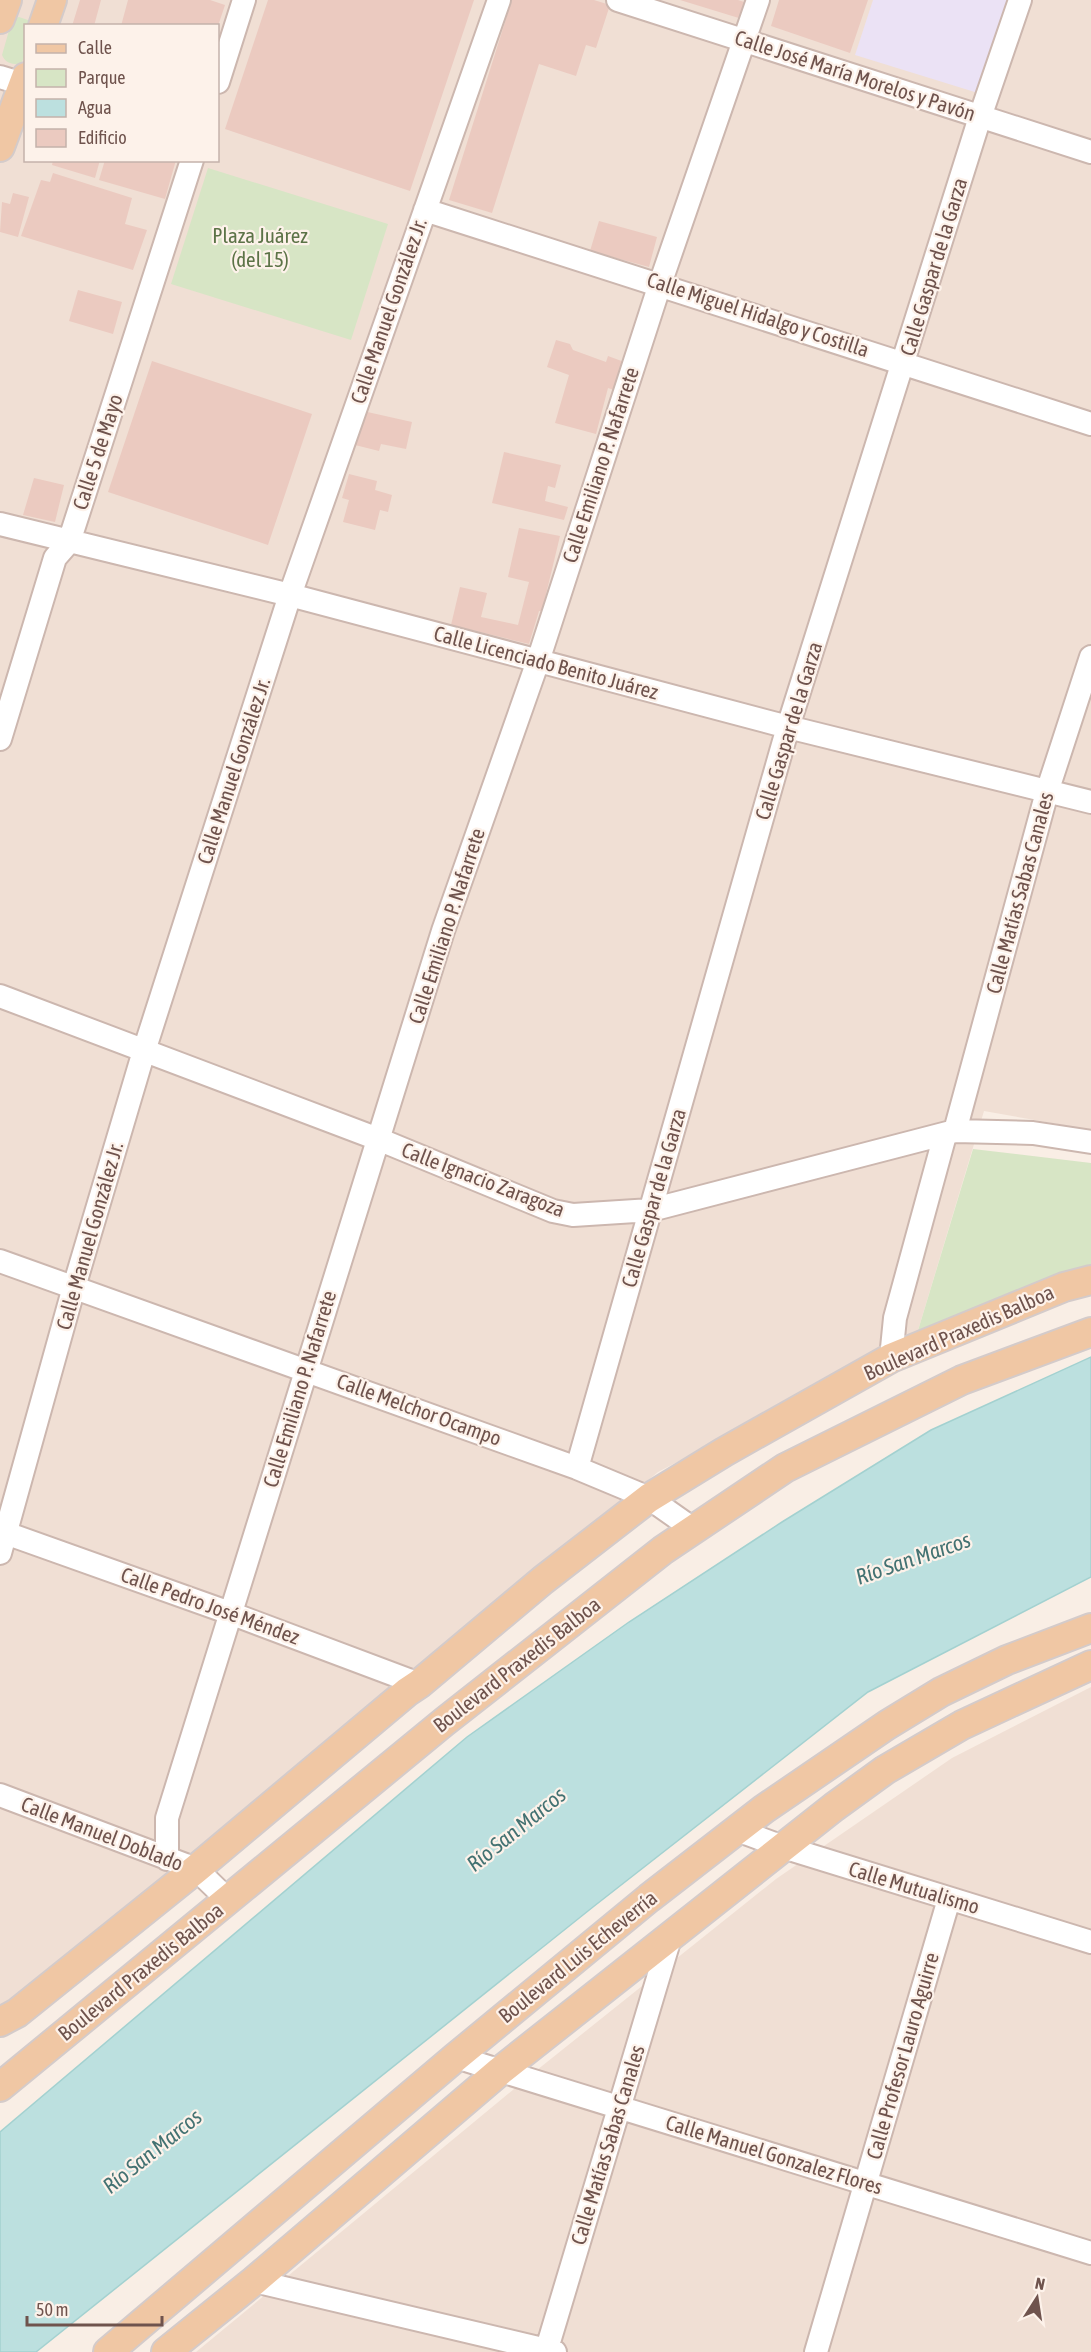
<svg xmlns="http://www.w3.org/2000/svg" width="1091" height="2352" font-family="'Asap Condensed',sans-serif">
<rect width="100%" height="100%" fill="#f9eee5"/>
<path fill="#f0dfd4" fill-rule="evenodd" d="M 0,0 L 1091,0 L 1091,1130 L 984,1111 L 916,1337 L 658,1472 L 116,1916 L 0,2028 ZM 26,26 L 218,26 L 218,160 L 26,160 Z
M 1091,1687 L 1091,2352 L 196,2352 L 537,2070 L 776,1879 L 952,1758 Z"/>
<path fill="#ebe2f5" d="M 873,0 L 1008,0 L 978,93 L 855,55 Z"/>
<path fill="#d7e5c5" d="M 19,17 L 31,21 L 34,25 L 26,26 L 25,55 L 21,64 C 13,65 5,63 2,55 L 12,20 Z
M 208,168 L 388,224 L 351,340 L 171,284 Z
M 973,1149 L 1091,1163 L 1091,1272 L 916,1337 Z"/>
<path fill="#bce0df" stroke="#a3d1d0" stroke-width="1.5" d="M 1091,1357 L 1091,1577 L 868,1692 L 593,1907 L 36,2352 L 0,2352 L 0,2132 L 467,1737 L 629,1622 L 782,1522 L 931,1430 Z"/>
<path fill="#ebcac0" d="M 80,0 L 101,0 L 94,26 L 72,26 Z
M 128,0 L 210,0 L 225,5 L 218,26 L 121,26 Z
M 268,0 L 474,0 L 410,191 L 225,129 Z
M 512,0 L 594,0 L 610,5 L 596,48 L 586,45 L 576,76 L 539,64 L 492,213 L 449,200 Z
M 680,0 L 738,0 L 747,3 L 742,19 Z
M 779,0 L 868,0 L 850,53 L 771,26 Z
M 53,160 L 100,160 L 95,178 L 52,165 Z
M 105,160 L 176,160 L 165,199 L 99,180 Z
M 53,173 L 132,198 L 125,224 L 147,230 L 133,270 L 21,236 L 41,180 L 50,182 Z
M 13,193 L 29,197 L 18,237 L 0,232 L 2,202 L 10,204 Z
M 599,221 L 657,237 L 649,267 L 590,251 Z
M 78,290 L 122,302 L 113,334 L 69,321 Z
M 556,340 L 570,344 L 573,350 L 606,362 L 608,356 L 627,363 L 617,391 L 608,388 L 596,434 L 555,423 L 569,375 L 547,367 Z
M 152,361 L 312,414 L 268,545 L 108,492 Z
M 363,411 L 412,422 L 406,449 L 381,444 L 379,451 L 355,445 Z
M 504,452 L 561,465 L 555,488 L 548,486 L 545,501 L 568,507 L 564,520 L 492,503 Z
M 349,474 L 377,481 L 375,490 L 392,495 L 388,512 L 380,510 L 375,530 L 343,522 L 349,500 L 342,498 Z
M 34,478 L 64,485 L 55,522 L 23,515 Z
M 519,528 L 560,536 L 542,611 L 539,611 L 529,644 L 451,625 L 460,587 L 487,593 L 481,617 L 518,625 L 529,582 L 508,577 Z"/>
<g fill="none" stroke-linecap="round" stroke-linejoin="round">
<defs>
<path id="minor" d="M 618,0 L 1091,152
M 0,77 L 23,84
M 218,82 L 244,0
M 425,210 L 1091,424
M 0,524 L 290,595 L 788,727 L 1091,802
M 0,739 L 55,558 L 69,542 L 192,160
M 0,996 L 378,1139 L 553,1211 L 573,1215 L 651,1210 L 955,1131 L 1033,1133 L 1091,1142
M 955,1131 L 1047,792 L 1091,657
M 0,1261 L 577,1468 L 649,1498 L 693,1529
M 891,1358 L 895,1318 L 945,1135
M 577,1468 L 788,727 L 980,117 L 1020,0
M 0,1531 L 230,1613 L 419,1684
M 0,1553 L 74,1287 L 144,1051 L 290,595 L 499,0
M 0,1795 L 196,1869 L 228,1900
M 737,1830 L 783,1847 L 1091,1942
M 167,1859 L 167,1818 L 443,931 L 538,661 L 660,284 L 758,0
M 456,2057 L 1091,2253
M 254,2281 L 555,2352
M 546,2352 L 670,1938
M 816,2352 L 949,1899"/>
<path id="major" d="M 0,19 L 7,0
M 43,26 L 52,0
M 0,147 L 26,77
M 0,2022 L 17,2013 L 196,1869 L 407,1692 L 419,1684 L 543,1580 L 649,1498 L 724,1452 L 891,1358 L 1064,1287 L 1091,1280
M 0,2087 L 444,1722 L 663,1550 L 785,1468 L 962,1380 L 1091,1332
M 108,2352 L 456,2057 L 649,1898 L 764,1809 L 887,1725 L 941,1692 L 1007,1660 L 1091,1628
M 166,2352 L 254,2281 L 500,2071 L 834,1807 L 885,1770 L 962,1725 L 1091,1665"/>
</defs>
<use href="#minor" stroke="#ccb7af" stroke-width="26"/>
<use href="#major" stroke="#d4cbca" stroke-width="32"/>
<use href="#minor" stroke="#fff" stroke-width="22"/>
<use href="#major" stroke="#f0c7a4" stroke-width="28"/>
</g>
<g text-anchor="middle" stroke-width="4.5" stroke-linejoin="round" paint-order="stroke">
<g font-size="21" fill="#6f534d" stroke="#fdf2ea">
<text transform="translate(855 76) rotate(18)" y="7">Calle José María Morelos y Pavón</text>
<text transform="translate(934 267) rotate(-73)" y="7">Calle Gaspar de la Garza</text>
<text transform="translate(389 311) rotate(-71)" y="7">Calle Manuel González Jr.</text>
<text transform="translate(758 315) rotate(18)" y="7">Calle Miguel Hidalgo y Costilla</text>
<text transform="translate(98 452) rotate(-72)" y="7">Calle 5 de Mayo</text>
<text transform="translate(601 465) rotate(-72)" y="7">Calle Emiliano P. Nafarrete</text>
<text transform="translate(546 663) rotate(15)" y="7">Calle Licenciado Benito Juárez</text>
<text transform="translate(789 731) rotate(-73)" y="7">Calle Gaspar de la Garza</text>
<text transform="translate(234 771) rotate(-72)" y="7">Calle Manuel González Jr.</text>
<text transform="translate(1020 893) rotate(-75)" y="7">Calle Matías Sabas Canales</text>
<text transform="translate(447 926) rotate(-72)" y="7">Calle Emiliano P. Nafarrete</text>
<text transform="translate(483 1180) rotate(21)" y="7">Calle Ignacio Zaragoza</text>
<text transform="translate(654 1198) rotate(-74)" y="7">Calle Gaspar de la Garza</text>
<text transform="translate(90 1236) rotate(-74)" y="7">Calle Manuel González Jr.</text>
<text transform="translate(959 1333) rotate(-24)" y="7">Boulevard Praxedis Balboa</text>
<text transform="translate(300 1389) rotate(-73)" y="7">Calle Emiliano P. Nafarrete</text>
<text transform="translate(419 1410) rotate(20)" y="7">Calle Melchor Ocampo</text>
<text transform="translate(210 1606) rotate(20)" y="7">Calle Pedro José Méndez</text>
<text transform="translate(517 1665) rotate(-38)" y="7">Boulevard Praxedis Balboa</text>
<text transform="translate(102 1834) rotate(21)" y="7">Calle Manuel Doblado</text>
<text transform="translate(914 1888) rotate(17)" y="7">Calle Mutualismo</text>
<text transform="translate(578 1957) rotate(-39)" y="7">Boulevard Luis Echeverría</text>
<text transform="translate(141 1972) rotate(-39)" y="7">Boulevard Praxedis Balboa</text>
<text transform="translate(903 2056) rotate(-74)" y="7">Calle Profesor Lauro Aguirre</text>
<text transform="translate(608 2145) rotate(-73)" y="7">Calle Matías Sabas Canales</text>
<text transform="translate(774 2155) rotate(17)" y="7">Calle Manuel Gonzalez Flores</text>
</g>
<g font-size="21" fill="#5c7347" stroke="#fdf2ea">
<text x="260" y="243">Plaza Juárez<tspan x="260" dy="24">(del 15)</tspan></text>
</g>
<g font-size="22" font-style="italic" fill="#437272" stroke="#fdf2ea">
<text transform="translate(913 1558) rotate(-19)" y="8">Río San Marcos</text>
<text transform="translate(516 1829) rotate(-39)" y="8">Río San Marcos</text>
<text transform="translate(152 2151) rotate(-39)" y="8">Río San Marcos</text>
</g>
</g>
<rect x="24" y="24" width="195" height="138" fill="#fdf2ea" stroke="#c4b2ab" stroke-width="1.5"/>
<rect x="36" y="44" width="30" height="9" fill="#f0c7a4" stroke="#c4b2ab" stroke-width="1.5"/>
<text x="78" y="54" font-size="18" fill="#6f534d">Calle</text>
<rect x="36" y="69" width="30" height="18" fill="#d7e5c5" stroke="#c4b2ab" stroke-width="1.5"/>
<text x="78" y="84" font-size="18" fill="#6f534d">Parque</text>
<rect x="36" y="99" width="30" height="18" fill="#bce0df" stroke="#c4b2ab" stroke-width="1.5"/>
<text x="78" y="114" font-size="18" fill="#6f534d">Agua</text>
<rect x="36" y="129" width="30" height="18" fill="#ebcac0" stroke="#c4b2ab" stroke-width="1.5"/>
<text x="78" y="144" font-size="18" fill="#6f534d">Edificio</text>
<g transform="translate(1037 2298) rotate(12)" stroke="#fdf2ea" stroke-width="4.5" paint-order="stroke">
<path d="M0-4.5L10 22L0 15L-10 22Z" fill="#6f534d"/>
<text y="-9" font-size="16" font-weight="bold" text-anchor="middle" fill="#6f534d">N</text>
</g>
<path d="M27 2316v9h135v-9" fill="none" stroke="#6f534d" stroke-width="3"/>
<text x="36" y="2316" font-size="18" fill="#6f534d" stroke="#fdf2ea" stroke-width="4.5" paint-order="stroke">50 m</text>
</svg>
